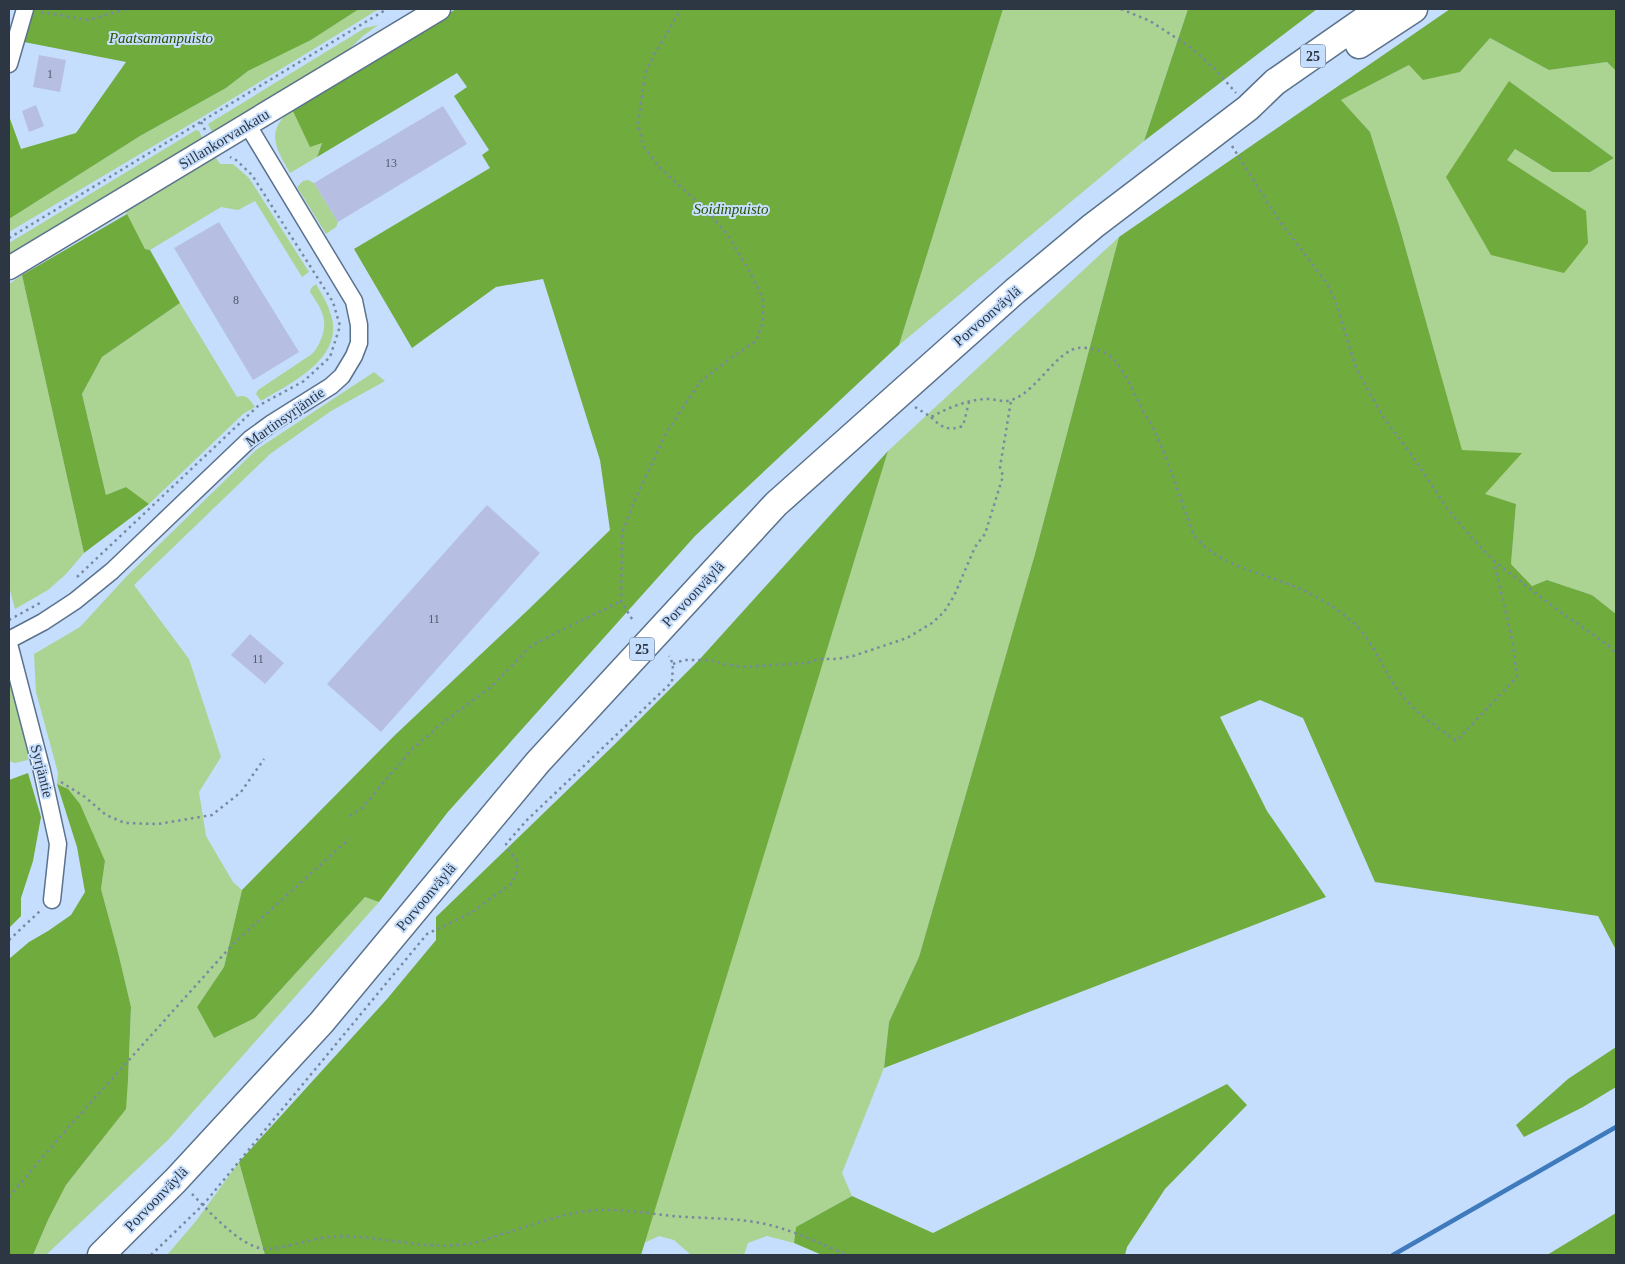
<svg xmlns="http://www.w3.org/2000/svg" width="1625" height="1264" font-family="'Times New Roman',serif">
<rect width="100%" height="100%" fill="#c5defd"/>
<path fill="#abd391" fill-rule="evenodd" d="M 359,9 L 379,9 L 214,110 L 9,232 L 9,219 L 140,136 L 226,88 L 248,71 L 311,40 Z
M 1003,9 L 1188,9 L 1144,141 L 899,345 Z
M 378,25 L 363,36 L 345,53 L 215,133 L 212,132 L 208,124 L 365,28 Z
M 1490,38 L 1549,70 L 1607,62 L 1616,71 L 1616,614 L 1592,595 L 1547,580 L 1532,586 L 1511,564 L 1516,504 L 1485,495 L 1462,451 L 1399,225 L 1370,132 L 1341,100 L 1409,65 L 1460,72 ZM 1509,81 L 1614,158 L 1590,172 L 1552,172 L 1515,149 L 1507,160 Z
M 292,109 L 322,142 L 317,157 L 290,173 C 275,147 265,131 292,109 Z
M 196,130 L 199,131 L 203,139 L 9,257 L 9,243 Z
M 214,155 L 220,164 L 233,164 L 249,178 L 309,272 L 302,277 L 255,201 L 238,210 L 221,207 L 150,250 L 145,249 L 124,209 Z
M 308,180 L 314,183 L 338,222 L 336,227 L 326,234 L 297,187 L 303,181 Z
M 1119,237 L 1035,554 L 919,957 L 889,1022 L 884,1068 L 842,1173 L 852,1196 L 796,1227 L 794,1243 L 767,1236 L 748,1243 L 744,1255 L 691,1255 L 674,1240 L 659,1236 L 644,1243 L 888,451 Z
M 22,275 L 84,553 L 66,574 L 48,590 L 15,609 L 9,587 L 9,284 Z
M 316,284 C 321,293 327,302 330,312 C 347,357 292,382 261,401 L 256,394 L 258,390 L 312,354 C 321,344 328,326 322,313 C 320,306 314,298 310,292 L 311,288 Z
M 180,303 L 237,397 C 247,394 249,399 255,407 L 243,414 L 149,504 L 126,487 L 106,495 L 82,394 L 102,357 Z
M 374,372 L 385,381 L 331,411 L 270,454 L 134,585 L 189,659 L 221,757 L 199,792 L 206,836 L 233,882 L 242,890 L 224,967 L 197,1007 L 214,1038 L 255,1018 L 365,897 L 379,902 L 168,1140 L 46,1255 L 33,1255 L 48,1220 L 66,1185 L 97,1146 L 128,1080 L 131,1007 L 118,952 L 101,889 L 105,861 L 68,789 L 57,784 L 58,773 L 36,692 L 34,654 L 80,627 L 126,577 L 256,450 Z
M 9,682 L 12,689 L 29,757 L 28,760 L 15,763 L 9,761 Z
M 239,1162 L 265,1255 L 167,1255 L 196,1221 Z"/>
<path fill="#70ab3d" d="M 33,9 L 79,10 L 359,9 L 311,40 L 248,71 L 226,88 L 140,136 L 9,219 L 9,116 L 21,149 L 76,133 L 126,62 L 24,42 Z
M 456,9 L 1003,9 L 899,345 L 695,536 L 447,813 L 379,902 L 365,897 L 255,1018 L 214,1038 L 197,1007 L 224,967 L 242,890 L 395,735 L 529,609 L 610,530 L 600,460 L 543,279 L 496,287 L 412,348 L 354,249 L 490,168 L 482,155 L 489,150 L 454,96 L 467,87 L 457,73 L 317,157 L 322,143 L 310,147 L 292,109 Z
M 1188,9 L 1317,9 L 1144,141 Z
M 1450,9 L 1616,9 L 1616,71 L 1607,62 L 1549,70 L 1490,38 L 1460,72 L 1423,80 L 1409,65 L 1341,100 L 1370,132 L 1399,225 L 1462,450 L 1522,453 L 1485,494 L 1516,504 L 1511,564 L 1532,586 L 1547,580 L 1592,595 L 1616,614 L 1616,950 L 1598,916 L 1375,882 L 1303,718 L 1260,700 L 1220,717 L 1267,811 L 1326,897 L 884,1068 L 889,1022 L 919,957 L 1035,554 L 1119,237 Z
M 1509,81 L 1614,158 L 1590,172 L 1552,172 L 1515,149 L 1507,160 L 1586,211 L 1588,243 L 1564,273 L 1491,255 L 1446,177 Z
M 127,214 L 145,249 L 150,250 L 180,303 L 102,357 L 82,394 L 106,495 L 126,487 L 149,504 L 84,553 L 22,275 Z
M 888,451 L 641,1255 L 265,1255 L 239,1162 L 387,999 L 436,940 L 436,917 L 614,745 L 699,660 Z
M 28,773 L 41,817 L 33,861 L 21,898 L 21,916 L 9,928 L 9,780 Z
M 57,784 L 68,789 L 80,804 L 105,861 L 101,889 L 118,952 L 131,1007 L 128,1080 L 126,1109 L 66,1185 L 48,1220 L 33,1255 L 9,1255 L 9,959 L 29,942 L 48,931 L 71,915 L 85,892 L 77,847 Z
M 1616,1047 L 1616,1087 L 1583,1107 L 1524,1137 L 1516,1125 L 1568,1079 Z
M 1227,1084 L 1247,1105 L 1165,1189 L 1127,1247 L 1125,1255 L 822,1255 L 794,1243 L 796,1227 L 852,1196 L 933,1233 Z
M 1616,1213 L 1616,1255 L 1547,1255 Z"/>
<g fill="none" stroke-linecap="round" stroke-linejoin="round">
<path stroke="#3e7abc" stroke-width="4.5" d="M 1393,1255 L 1616,1127"/>
</g>
<path fill="#b6bfe2" d="M 39,55 L 66,60 L 60,92 L 33,87 Z
M 36,105 L 44,126 L 29,132 L 22,111 Z
M 443,106 L 467,144 L 338,222 L 314,183 Z
M 219,222 L 299,352 L 253,380 L 174,248 Z
M 487,505 L 540,553 L 381,732 L 327,684 Z
M 250,634 L 284,663 L 265,684 L 231,655 Z"/>
<g fill="none" stroke-linecap="round" stroke-linejoin="round">
<defs>
<path id="minor" d="M 9,64 L 25,9
M 9,640 L 43,622 L 75,601 L 112,571 L 250,439 L 272,423 L 331,386 L 342,376 L 354,356 L 359,343 L 359,325 L 354,301 L 247,124
M 9,644 L 42,771 L 58,844 L 52,900"/>
<path id="secondary" d="M 9,268 L 439,9"/>
<path id="trunk" d="M 1359,45 L 1414,9
M 101,1255 L 176,1180 L 321,1023 L 538,762 L 776,504 L 1015,291 L 1093,226 L 1248,108 L 1275,82 L 1380,9"/>
</defs>
<use href="#minor" stroke="#5b728d" stroke-width="19"/>
<use href="#secondary" stroke="#5b728d" stroke-width="25"/>
<use href="#trunk" stroke="#5b728d" stroke-width="29"/>
<path stroke="#798aa0" stroke-width="2.5" stroke-dasharray="2.5 4" stroke-linecap="butt" d="M 1121,9 L 1150,21 L 1190,47 L 1215,69 L 1236,93
M 41,12 L 88,20 L 127,9
M 201,122 L 205,130
M 1232,146 L 1278,219 L 1326,282 L 1335,300 L 1356,368 L 1382,415 L 1409,451 L 1447,508 L 1470,536 L 1494,561 L 1555,608 L 1609,646 L 1616,653
M 9,238 L 387,9
M 915,407 L 931,417 C 948,408 964,401 984,399 C 994,398 1004,404 1014,399 C 1037,390 1058,350 1078,348 C 1089,347 1105,350 1113,359 C 1124,370 1131,387 1138,401 C 1143,412 1151,423 1156,434 C 1171,467 1181,501 1193,534 C 1217,565 1259,572 1293,586 C 1313,594 1333,606 1349,619 C 1373,638 1381,667 1398,691 C 1414,712 1435,725 1456,741 L 1517,677 L 1512,640 L 1494,561
M 931,417 C 942,428 948,431 963,426 L 969,402
M 77,577 L 258,406 L 304,381 L 330,357 L 340,326 L 333,302 L 252,175 L 236,160 L 230,157
M 632,619 L 621,601 L 622,533 L 634,502 L 666,433 L 700,382 L 728,360 L 756,341 L 763,322 L 763,298 L 747,267 L 727,234 L 704,208 L 658,166 L 643,145 L 638,124 L 645,74 L 653,57 L 681,9
M 9,620 L 40,603
M 673,664 L 684,660 L 710,660 L 724,664 L 743,667 L 806,663 L 819,659 L 837,659 L 853,656 L 907,638 L 932,623 L 944,612 L 954,596 L 975,547 L 985,534 L 1003,476 L 1000,467 L 1011,401
M 61,782 L 85,797 L 106,815 L 125,823 L 158,824 L 212,815 L 241,792 L 264,759
M 350,816 L 362,808 L 412,749 L 439,726 L 492,686 L 532,645 L 621,601
M 9,940 L 40,911
M 192,1194 C 210,1212 235,1241 259,1248 C 276,1252 311,1238 330,1237 C 375,1233 420,1251 465,1244 C 478,1243 490,1238 502,1234 C 533,1225 565,1212 597,1210 C 623,1209 647,1213 672,1216 C 707,1219 743,1217 777,1227 C 801,1234 824,1245 847,1255
M 9,1197 L 59,1138 L 233,944 L 349,839
M 151,1255 L 203,1205 L 427,934 L 471,913 L 512,883 L 517,870 L 517,860 L 510,853 L 506,844 L 526,821 L 672,682 L 673,664 L 669,656"/>
<use href="#minor" stroke="#fff" stroke-width="16"/>
<use href="#secondary" stroke="#fff" stroke-width="22"/>
<use href="#trunk" stroke="#fff" stroke-width="26"/>
</g>
<g text-anchor="middle" stroke-width="4" stroke-linejoin="round" paint-order="stroke">
<g font-size="12" fill="#4f596b">
<text x="50" y="78">1</text>
<text x="391" y="167">13</text>
<text x="236" y="304">8</text>
<text x="434" y="623">11</text>
<text x="258" y="663">11</text>
</g>
<g fill="#c5defd" stroke="#5b697b" stroke-width="1">
<rect x="1300.5" y="44.5" width="25" height="23" rx="4"/>
<rect x="629.5" y="637.5" width="25" height="23" rx="4"/>
</g>
<g font-size="14" font-weight="bold" fill="#2d3743">
<text x="1313" y="61">25</text>
<text x="642" y="654">25</text>
</g>
<g font-size="15" font-style="italic" fill="#2b5100" stroke="#c5defd">
<text x="161" y="43">Paatsamanpuisto</text>
<text x="731" y="214">Soidinpuisto</text>
</g>
<g font-size="15" fill="#2d3743" stroke="#c5defd">
<text transform="translate(224 139) rotate(-31)" y="5">Sillankorvankatu</text>
<text transform="translate(987 316) rotate(-41)" y="5">Porvoonväylä</text>
<text transform="translate(285 417) rotate(-35)" y="5">Martinsyrjäntie</text>
<text transform="translate(693 594) rotate(-47)" y="5">Porvoonväylä</text>
<text transform="translate(42 771) rotate(76)" y="5">Syrjäntie</text>
<text transform="translate(426 897) rotate(-50)" y="5">Porvoonväylä</text>
<text transform="translate(156 1199) rotate(-46)" y="5">Porvoonväylä</text>
</g>
</g>
<rect width="1625" height="1264" fill="none" stroke="#2d3743" stroke-width="20"/>
</svg>
